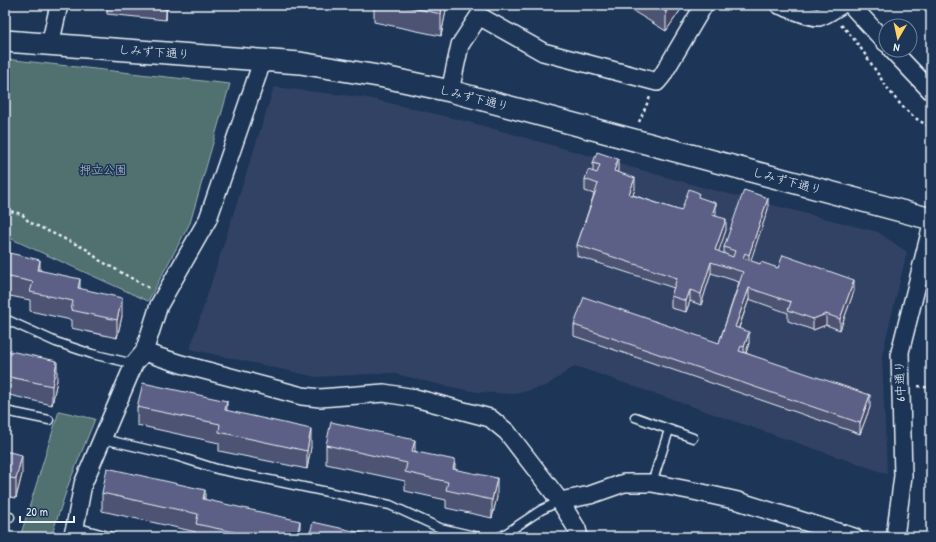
<svg xmlns="http://www.w3.org/2000/svg" width="936" height="542" font-family="'Patrick Hand','Klee One',sans-serif">
<rect width="100%" height="100%" fill="#1d3557"/>
<filter id="ink" filterUnits="userSpaceOnUse"><feTurbulence type="fractalNoise" baseFrequency=".025" numOctaves="2"/><feDisplacementMap in="SourceGraphic" scale="8" xChannelSelector="R" yChannelSelector="G"/><feConvolveMatrix kernelMatrix="1 2 1 2 8 2 1 2 1" color-interpolation-filters="sRGB"/></filter>
<g filter="url(#ink)">
<path fill="#304265" d="M 274,87 L 368,98 L 469,122 L 702,187 L 878,232 L 907,252 L 882,355 L 887,474 L 575,366 L 546,386 L 515,394 L 476,392 L 437,384 L 392,373 L 316,377 L 190,349 Z"/>
<path fill="#51706f" stroke="#9cb0b4" d="M 5,59 L 230,84 L 190,223 L 148,301 L 5,236 Z
M 59,411 L 95,419 L 69,483 L 51,537 L 20,537 Z"/>
<g fill="none" stroke-linecap="round" stroke-linejoin="round">
<defs>
<path id="service" d="M 5,319 L 56,342 L 92,354 L 134,364
M 5,411 L 49,420
M 635,417 L 693,438
M 103,439 L 176,456 L 217,469 L 390,505 L 440,528 L 479,537
M 652,483 L 669,430
M 5,516 L 10,517
M 75,527 L 112,537
M 498,537 L 502,536 L 541,510 L 560,501"/>
<path id="minor" d="M 779,5 C 788,8 811,18 819,17 C 827,15 834,9 841,5
M 851,5 L 886,43
M 50,45 L 59,5
M 892,50 L 931,91
M 450,91 L 460,45 L 479,16 L 543,52 L 657,82 L 662,76 L 704,5
M 144,352 L 181,364 L 302,396 L 320,398 L 384,393 L 415,398 L 490,418 L 507,432 L 560,501 L 577,529 L 579,537
M 560,501 L 590,495 L 624,483 L 652,483 L 698,492 L 738,501 L 854,537
M 72,537 L 75,527 L 83,484 L 134,364 L 144,352 L 159,305 L 208,219 L 263,59
M 895,537 L 903,476 L 900,352 L 931,229"/>
<path id="tertiary" d="M 5,41 L 300,63 L 384,77 L 450,91 L 931,219"/>
</defs>
<use href="#service" stroke="#e8f1f8" stroke-width="11"/>
<use href="#minor" stroke="#e8f1f8" stroke-width="20"/>
<use href="#tertiary" stroke="#e8f1f8" stroke-width="24"/>
<path stroke="#e8f1f8" stroke-width="2.5" stroke-dasharray="3 3" stroke-linecap="butt" d="M 841,25 C 874,56 888,108 931,127
M 639,122 L 650,97
M 5,210 L 22,214 L 29,222 L 88,250 L 99,260 L 149,288
M 918,386 L 931,388"/>
<use href="#service" stroke="#1d3557" stroke-width="8"/>
<use href="#minor" stroke="#1d3557" stroke-width="17"/>
<use href="#tertiary" stroke="#1d3557" stroke-width="21"/>
</g>
<path fill="#4e5373" stroke="#e8f1f8" d="M 107,5 L 167,5 L 166,20 L 107,14 Z
M 374,5 L 447,5 L 441,36 L 374,22 Z
M 623,5 L 684,5 L 666,31 Z
M 593,163 L 618,170 L 617,172 L 635,189 L 633,195 L 681,211 L 699,198 L 716,215 L 715,216 L 726,230 L 718,252 L 724,254 L 724,247 L 768,209 L 750,261 L 760,264 L 778,268 L 854,291 L 840,330 L 826,325 L 813,330 L 788,321 L 788,313 L 749,299 L 739,328 L 749,343 L 746,353 L 870,407 L 860,434 L 574,336 L 574,325 L 719,343 L 739,282 L 711,273 L 701,305 L 690,301 L 686,312 L 671,308 L 671,296 L 674,288 L 577,256 L 577,245 L 594,194 L 585,191 L 585,179 L 593,172 Z
M 5,252 L 40,270 L 80,288 L 122,316 L 117,338 L 71,328 L 71,320 L 30,311 L 30,300 L 5,295 Z
M 5,350 L 57,380 L 52,405 L 5,394 Z
M 137,407 L 227,411 L 311,447 L 307,469 L 219,451 L 219,443 L 137,425 Z
M 326,445 L 415,451 L 455,469 L 497,497 L 492,518 L 446,508 L 446,500 L 405,491 L 405,481 L 326,464 Z
M 5,451 L 22,474 L 16,498 L 5,496 Z
M 102,493 L 205,500 L 300,537 L 196,537 L 196,532 L 102,511 Z"/>
<path fill="#40435e" stroke="#e8f1f8" d="M 166,5 L 167,5 L 166,20 Z
M 442,5 L 447,5 L 441,36 L 441,14 Z
M 671,5 L 684,5 L 666,31 L 666,12 Z
M 618,159 L 618,170 L 614,182 L 614,171 Z
M 635,178 L 635,189 L 629,205 L 629,194 Z
M 768,198 L 768,209 L 749,266 L 749,255 Z
M 716,203 L 716,215 L 712,226 L 712,215 Z
M 726,219 L 726,230 L 715,262 L 715,250 Z
M 40,260 L 40,279 L 38,270 Z
M 711,262 L 711,273 L 701,305 L 701,294 Z
M 80,279 L 80,298 L 78,288 Z
M 854,280 L 854,291 L 840,330 L 840,319 Z
M 749,288 L 749,299 L 735,338 L 735,327 Z
M 690,290 L 690,301 L 686,312 L 686,301 Z
M 122,298 L 122,316 L 117,338 L 117,320 Z
M 826,314 L 826,325 L 813,330 L 813,319 Z
M 749,332 L 749,343 L 744,358 L 744,347 Z
M 57,361 L 57,380 L 52,405 L 52,386 Z
M 870,395 L 870,407 L 860,434 L 860,423 Z
M 227,401 L 227,419 L 225,410 Z
M 311,429 L 311,447 L 307,469 L 307,451 Z
M 415,440 L 415,459 L 412,451 Z
M 22,455 L 22,474 L 16,498 L 16,479 Z
M 455,460 L 455,478 L 453,469 Z
M 497,478 L 497,497 L 492,518 L 492,500 Z
M 205,490 L 205,508 L 203,499 Z
M 300,521 L 300,537 L 297,537 Z"/>
<path fill="#5b6086" stroke="#e8f1f8" d="M 127,5 L 166,5 L 166,9 Z
M 399,5 L 442,5 L 441,14 Z
M 654,5 L 671,5 L 666,12 Z
M 597,152 L 618,159 L 614,171 L 635,178 L 629,194 L 681,211 L 689,189 L 699,193 L 698,197 L 716,203 L 712,215 L 726,219 L 715,250 L 733,257 L 735,251 L 724,247 L 744,190 L 768,198 L 749,255 L 745,253 L 743,258 L 760,264 L 761,262 L 778,268 L 783,255 L 854,280 L 840,319 L 826,314 L 813,319 L 788,310 L 791,302 L 749,288 L 735,327 L 749,332 L 744,347 L 741,346 L 739,351 L 870,395 L 860,423 L 574,325 L 584,297 L 719,343 L 743,272 L 711,262 L 701,294 L 690,290 L 686,301 L 671,296 L 677,278 L 577,245 L 598,184 L 585,179 L 588,170 L 597,173 L 600,165 L 593,163 Z
M 5,252 L 40,260 L 38,270 L 80,279 L 78,288 L 122,298 L 117,320 L 71,310 L 73,301 L 30,292 L 33,282 L 5,276 Z
M 5,350 L 57,361 L 52,386 L 5,376 Z
M 143,383 L 227,401 L 225,410 L 311,429 L 307,451 L 219,432 L 220,424 L 137,407 Z
M 331,422 L 415,440 L 412,451 L 455,460 L 453,469 L 497,478 L 492,500 L 446,490 L 448,482 L 405,472 L 407,463 L 326,445 Z
M 5,451 L 22,455 L 16,479 L 5,477 Z
M 107,468 L 205,490 L 203,499 L 300,521 L 297,537 L 258,537 L 196,524 L 198,514 L 102,493 Z
M 313,522 L 380,537 L 309,537 Z"/>
</g>
<g text-anchor="middle" stroke-width="3" stroke-linejoin="round" paint-order="stroke">
<g font-size="12" fill="#e8f1f8" stroke="#1d3557">
<text transform="translate(154 52) rotate(4)" y="4">しみず下通り</text>
<text transform="translate(474 98) rotate(14)" y="4">しみず下通り</text>
<text transform="translate(787 181) rotate(15)" y="4">しみず下通り</text>
<text transform="translate(900 381) rotate(-92)" y="4">6中通り</text>
</g>
<g font-size="12" fill="#b3c4c8" stroke="#1d3557">
<text x="103" y="174">押立公園</text>
</g>
</g>
<rect width="936" height="542" fill="none" stroke="#1d3557" stroke-width="20"/>
<rect x="10" y="10" width="916" height="522" fill="none" stroke="#e8f1f8" stroke-width="1.5" filter="url(#ink)"/>
<g transform="translate(898 38) rotate(189)"><circle r="19" fill="#1d3557" stroke="#6e8097"/>
<path d="M0-3L7 15L0 10L-7 15Z" fill="#ffd166"/>
<text y="-6" font-size="11" font-weight="bold" text-anchor="middle" fill="#e8f1f8">N</text>
</g>
<path d="M20 516v6h54v-6" fill="none" stroke="#e8f1f8" stroke-width="2"/>
<text x="26" y="516" font-size="12" fill="#e8f1f8" stroke="#1d3557" stroke-width="3" paint-order="stroke">20 m</text>
</svg>
